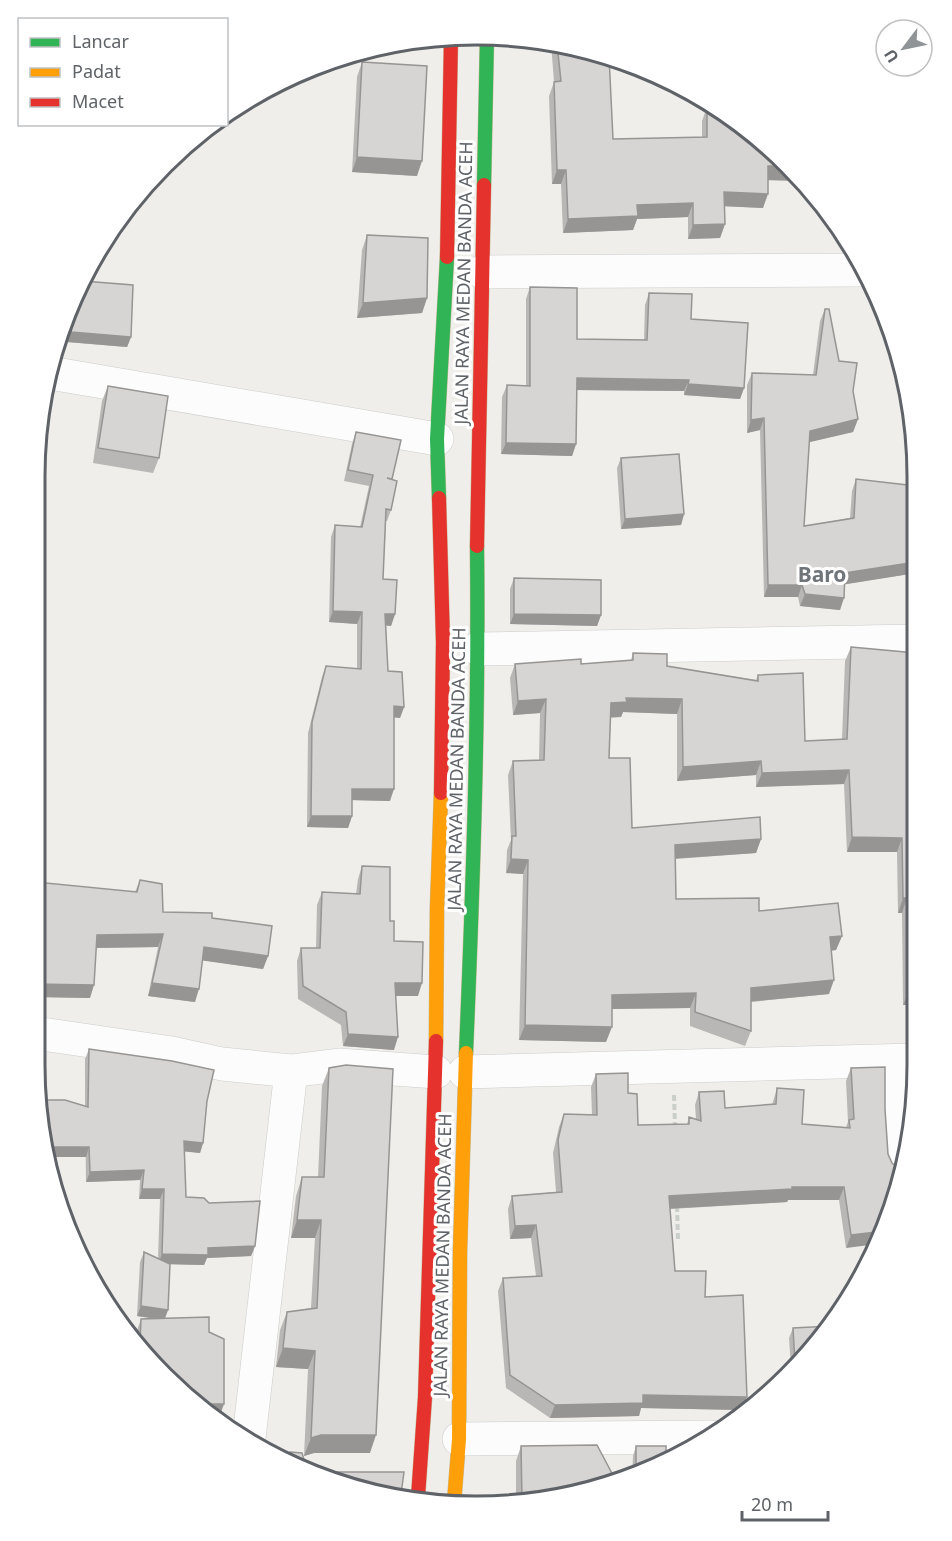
<svg xmlns="http://www.w3.org/2000/svg" width="952" height="1541" font-family="'Noto Sans',sans-serif">
<rect width="100%" height="100%" fill="#efeeea"/>
<g fill="none" stroke-linecap="round" stroke-linejoin="round">
<defs>
<path id="street" d="M 482,272 L 865,270
M 50,373 L 437,439
M 478,649 L 916,641
M 35,1033 L 172,1053 L 222,1064 L 291,1071 L 339,1065 L 436,1072
M 899,1061 L 899,1122 L 902,1165
M 465,1072 L 914,1060
M 249,1438 L 291,1071
M 459,1439 L 711,1437"/>
<path id="fast" d="M 484,185 L 487,36
M 439,498 L 437,439 L 447,257
M 466,1053 C 473,884 479,715 477,546"/>
<path id="slow" d="M 436,1041 L 437,908 L 441,793
M 454,1503 L 459,1439 L 460,1251 L 466,1053"/>
<path id="jam" d="M 447,257 L 451,37
M 439,498 L 443,642 L 441,793
M 477,546 L 484,185
M 418,1497 L 425,1397 L 436,1041"/>
</defs>
<use href="#street" stroke="#cbcccc" stroke-width="34"/>
<use href="#fast" stroke="#c8b996" stroke-width="15"/>
<use href="#slow" stroke="#c8b996" stroke-width="15"/>
<use href="#jam" stroke="#c8b996" stroke-width="15"/>
<path stroke="#cacfcc" stroke-width="4" stroke-dasharray="6 3" stroke-linecap="butt" d="M 674,1095 L 675,1126
M 677,1206 L 678,1241"/>
<use href="#street" stroke="#fdfcfc" stroke-width="33"/>
<use href="#fast" stroke="#30b455" stroke-width="14"/>
<use href="#slow" stroke="#ff9f0a" stroke-width="14"/>
<use href="#jam" stroke="#e5322d" stroke-width="14"/>
</g>
<path fill="#b8b7b5" d="M 551,43 L 590,49 L 613,139 L 702,137 L 702,121 L 707,107 L 744,126 L 803,181 L 768,180 L 763,208 L 724,206 L 725,224 L 720,238 L 688,239 L 688,217 L 637,219 L 633,230 L 563,233 L 561,184 L 552,184 L 549,96 L 554,82 Z
M 362,62 L 417,176 L 352,172 L 357,77 Z
M 827,211 L 840,229 L 827,229 Z
M 367,235 L 427,298 L 422,313 L 357,318 L 362,250 Z
M 83,281 L 131,337 L 127,347 L 67,342 L 67,310 Z
M 530,287 L 577,339 L 644,340 L 645,305 L 649,293 L 691,319 L 744,388 L 740,399 L 684,395 L 684,391 L 577,390 L 576,444 L 572,456 L 501,454 L 502,397 L 507,385 L 526,386 L 526,299 Z
M 825,309 L 839,361 L 853,391 L 858,419 L 853,432 L 809,442 L 804,526 L 850,518 L 852,491 L 856,479 L 916,486 L 916,573 L 845,584 L 840,610 L 800,606 L 798,597 L 764,597 L 760,430 L 747,433 L 747,385 L 752,373 L 813,375 L 820,321 Z
M 108,386 L 159,458 L 153,473 L 93,463 L 102,401 Z
M 356,432 L 392,479 L 391,510 L 387,521 L 386,521 L 383,579 L 395,614 L 391,626 L 386,625 L 388,671 L 404,707 L 400,718 L 394,717 L 390,801 L 352,800 L 352,816 L 348,828 L 307,827 L 308,733 L 322,677 L 326,666 L 357,669 L 357,624 L 329,622 L 331,537 L 335,525 L 360,527 L 369,486 L 344,481 L 352,444 Z
M 621,458 L 684,514 L 681,525 L 621,529 L 617,468 Z
M 514,578 L 601,615 L 597,626 L 510,624 L 510,589 Z
M 851,647 L 916,653 L 914,1005 L 903,1005 L 902,913 L 898,913 L 897,852 L 847,852 L 844,784 L 756,787 L 756,775 L 677,781 L 677,714 L 623,712 L 621,717 L 610,717 L 609,758 L 632,828 L 761,839 L 756,853 L 675,859 L 676,899 L 759,911 L 842,936 L 836,950 L 831,951 L 829,994 L 751,1002 L 751,1031 L 745,1046 L 690,1026 L 690,1008 L 612,1009 L 606,1042 L 519,1040 L 523,874 L 506,873 L 507,850 L 511,840 L 508,775 L 513,761 L 539,760 L 540,713 L 513,715 L 510,678 L 515,664 L 581,664 L 631,660 L 633,653 L 667,666 L 756,680 L 758,675 L 805,741 L 842,739 L 845,661 Z
M 362,866 L 390,921 L 394,941 L 418,996 L 396,996 L 394,1050 L 343,1046 L 341,1025 L 298,999 L 297,961 L 301,948 L 316,948 L 317,905 L 322,892 L 356,894 L 358,879 Z
M 140,880 L 163,912 L 212,918 L 268,956 L 263,969 L 202,960 L 195,1002 L 148,996 L 158,947 L 96,948 L 90,998 L 35,997 L 135,892 Z
M 89,1049 L 207,1101 L 203,1143 L 200,1153 L 184,1151 L 186,1197 L 255,1246 L 251,1256 L 207,1258 L 204,1265 L 170,1264 L 168,1310 L 165,1319 L 209,1332 L 219,1418 L 212,1418 L 208,1415 L 136,1342 L 136,1333 L 141,1319 L 156,1319 L 137,1316 L 140,1262 L 144,1252 L 158,1259 L 160,1199 L 139,1199 L 140,1180 L 86,1182 L 85,1106 L 85,1059 Z
M 329,1068 L 370,1453 L 314,1453 L 304,1456 L 308,1369 L 276,1367 L 280,1330 L 287,1312 L 311,1308 L 315,1238 L 291,1238 L 296,1196 L 302,1177 L 318,1177 L 322,1086 Z
M 851,1068 L 885,1109 L 888,1154 L 846,1248 L 839,1200 L 788,1200 L 787,1202 L 670,1209 L 675,1271 L 705,1297 L 742,1410 L 641,1408 L 639,1416 L 550,1418 L 506,1388 L 498,1291 L 503,1278 L 536,1276 L 531,1238 L 510,1239 L 508,1209 L 512,1196 L 556,1192 L 553,1153 L 559,1127 L 564,1114 L 592,1115 L 591,1087 L 596,1074 L 628,1093 L 638,1125 L 687,1124 L 689,1117 L 696,1119 L 695,1105 L 699,1092 L 725,1108 L 772,1105 L 777,1088 L 802,1124 L 846,1127 L 848,1122 L 846,1081 Z
M 793,1328 L 826,1333 L 791,1367 L 789,1338 Z
M 521,1446 L 617,1483 L 516,1500 L 516,1461 Z
M 636,1446 L 666,1459 L 632,1476 L 633,1456 Z"/>
<path fill="#969594" d="M 357,157 L 422,161 L 417,176 L 352,172 Z
M 768,166 L 788,166 L 803,181 L 763,180 Z
M 557,170 L 566,170 L 561,184 L 552,184 Z
M 724,192 L 768,194 L 763,208 L 719,206 Z
M 693,203 L 688,217 L 637,219 L 633,230 L 563,233 L 568,219 L 637,205 Z
M 831,217 L 840,229 L 827,229 Z
M 725,224 L 720,238 L 688,239 L 693,225 Z
M 427,298 L 422,313 L 357,318 L 363,303 Z
M 71,332 L 131,337 L 127,347 L 67,342 Z
M 577,378 L 689,380 L 684,391 L 573,390 Z
M 688,384 L 744,388 L 740,399 L 684,395 Z
M 764,418 L 760,430 L 747,433 L 751,420 Z
M 858,419 L 853,432 L 806,443 L 810,431 Z
M 506,443 L 576,444 L 572,456 L 501,454 Z
M 684,514 L 681,525 L 621,529 L 625,519 Z
M 916,562 L 916,573 L 841,585 L 845,573 Z
M 768,585 L 802,585 L 798,597 L 764,597 Z
M 805,594 L 844,598 L 840,610 L 800,606 Z
M 333,611 L 362,612 L 357,624 L 329,622 Z
M 385,614 L 395,614 L 391,626 L 381,625 Z
M 514,614 L 601,615 L 597,626 L 510,624 Z
M 626,698 L 682,699 L 677,714 L 623,712 L 621,717 L 605,718 L 611,703 Z
M 546,699 L 540,713 L 513,715 L 518,701 Z
M 394,706 L 404,707 L 400,718 L 390,717 Z
M 761,761 L 756,775 L 677,781 L 683,767 Z
M 849,770 L 844,784 L 756,787 L 762,773 Z
M 352,789 L 394,789 L 390,801 L 348,800 Z
M 311,816 L 352,816 L 348,828 L 307,827 Z
M 852,837 L 902,838 L 897,852 L 847,852 Z
M 761,839 L 756,853 L 669,859 L 675,845 Z
M 511,859 L 528,860 L 523,874 L 506,873 Z
M 903,898 L 907,898 L 902,913 L 898,913 Z
M 163,934 L 158,947 L 92,948 L 97,935 Z
M 842,936 L 836,950 L 825,951 L 830,937 Z
M 204,947 L 268,956 L 263,969 L 199,960 Z
M 834,980 L 829,994 L 746,1002 L 751,988 Z
M 152,983 L 199,989 L 195,1002 L 148,996 Z
M 395,983 L 422,983 L 418,996 L 390,996 Z
M 35,984 L 94,985 L 90,998 L 35,997 Z
M 909,991 L 914,991 L 914,1005 L 903,1005 Z
M 696,993 L 690,1008 L 607,1009 L 612,995 Z
M 525,1025 L 612,1027 L 606,1042 L 519,1040 Z
M 348,1034 L 398,1037 L 394,1050 L 343,1046 Z
M 184,1141 L 203,1143 L 200,1153 L 180,1151 Z
M 48,1147 L 89,1147 L 86,1157 L 50,1157 Z
M 144,1170 L 140,1180 L 86,1182 L 90,1172 Z
M 792,1187 L 844,1187 L 839,1200 L 788,1200 L 787,1202 L 664,1209 L 669,1196 Z
M 142,1189 L 164,1189 L 160,1199 L 139,1199 Z
M 297,1220 L 321,1220 L 315,1238 L 291,1238 Z
M 536,1225 L 531,1238 L 510,1239 L 515,1226 Z
M 885,1231 L 878,1244 L 846,1248 L 851,1235 Z
M 255,1246 L 251,1256 L 207,1258 L 204,1265 L 158,1264 L 162,1254 L 208,1248 Z
M 141,1306 L 168,1310 L 164,1320 L 137,1316 Z
M 283,1348 L 315,1351 L 308,1369 L 276,1367 Z
M 643,1395 L 747,1397 L 742,1410 L 641,1408 L 639,1416 L 550,1418 L 555,1405 Z
M 196,1404 L 224,1404 L 219,1418 L 212,1418 L 208,1415 Z
M 321,1435 L 376,1435 L 370,1453 L 314,1453 L 304,1456 L 311,1438 Z"/>
<path fill="#d6d5d3" stroke="#969594" stroke-width="1.5" d="M 557,44 L 590,49 L 609,56 L 613,139 L 707,137 L 707,107 L 715,107 L 744,126 L 788,166 L 768,166 L 768,194 L 724,192 L 725,224 L 693,225 L 693,203 L 637,205 L 638,216 L 568,219 L 566,170 L 557,170 L 554,82 L 561,81 Z
M 362,62 L 427,66 L 422,161 L 357,157 Z
M 367,235 L 428,238 L 427,298 L 363,303 Z
M 83,281 L 133,285 L 131,337 L 71,332 L 71,302 Z
M 530,287 L 577,288 L 577,339 L 647,340 L 649,293 L 692,294 L 691,319 L 748,323 L 744,388 L 688,384 L 689,380 L 577,378 L 576,444 L 506,443 L 507,385 L 530,386 Z
M 825,309 L 829,309 L 839,361 L 857,363 L 853,391 L 858,419 L 810,431 L 804,526 L 854,518 L 856,479 L 916,486 L 916,562 L 845,573 L 844,598 L 805,594 L 802,585 L 768,585 L 764,418 L 751,420 L 752,373 L 816,375 Z
M 108,386 L 168,396 L 159,458 L 98,448 Z
M 47,388 L 38,433 L 38,419 Z
M 356,432 L 401,440 L 392,479 L 387,478 L 397,481 L 391,510 L 386,509 L 383,579 L 397,580 L 395,614 L 385,614 L 388,671 L 402,672 L 404,707 L 394,706 L 394,789 L 352,789 L 352,816 L 311,816 L 312,722 L 326,666 L 361,669 L 362,612 L 333,611 L 335,525 L 362,527 L 373,475 L 348,470 Z
M 679,454 L 684,514 L 625,519 L 621,458 Z
M 514,578 L 601,580 L 601,615 L 514,614 Z
M 851,647 L 916,653 L 914,991 L 909,991 L 907,898 L 903,898 L 902,838 L 852,837 L 849,770 L 762,773 L 761,761 L 683,767 L 682,699 L 626,698 L 627,702 L 611,703 L 609,758 L 630,758 L 632,828 L 760,817 L 761,839 L 675,845 L 676,899 L 759,898 L 759,911 L 838,903 L 842,936 L 830,937 L 834,980 L 751,988 L 751,1031 L 695,1012 L 696,993 L 612,995 L 612,1027 L 525,1025 L 528,860 L 511,859 L 512,836 L 516,836 L 513,761 L 544,760 L 546,699 L 518,701 L 515,664 L 581,659 L 581,664 L 633,660 L 633,653 L 667,654 L 667,666 L 758,681 L 758,675 L 803,673 L 805,741 L 847,739 Z
M 362,866 L 390,867 L 390,921 L 394,921 L 394,941 L 423,942 L 422,983 L 395,983 L 398,1037 L 348,1034 L 346,1012 L 303,986 L 301,948 L 320,948 L 322,892 L 360,894 Z
M 140,880 L 162,884 L 163,912 L 212,913 L 212,918 L 272,926 L 268,956 L 204,947 L 199,989 L 152,983 L 163,934 L 97,935 L 94,985 L 35,984 L 36,882 L 137,892 Z
M 89,1049 L 172,1061 L 214,1070 L 207,1101 L 203,1143 L 184,1141 L 186,1197 L 204,1198 L 209,1203 L 260,1201 L 255,1246 L 208,1248 L 208,1255 L 162,1254 L 164,1189 L 142,1189 L 144,1170 L 90,1172 L 89,1147 L 48,1147 L 40,1100 L 65,1100 L 88,1107 Z
M 346,1065 L 393,1069 L 376,1435 L 321,1435 L 311,1438 L 315,1351 L 283,1348 L 287,1312 L 317,1308 L 321,1220 L 297,1220 L 302,1177 L 324,1177 L 329,1068 Z
M 885,1067 L 885,1109 L 888,1154 L 892,1163 L 899,1169 L 901,1169 L 885,1231 L 851,1235 L 844,1187 L 792,1187 L 792,1189 L 669,1196 L 675,1271 L 706,1271 L 705,1297 L 743,1295 L 747,1397 L 643,1395 L 643,1403 L 555,1405 L 510,1375 L 503,1278 L 542,1276 L 536,1225 L 515,1226 L 512,1196 L 562,1192 L 558,1140 L 564,1114 L 597,1115 L 596,1074 L 628,1073 L 628,1093 L 637,1094 L 638,1125 L 689,1124 L 689,1117 L 701,1121 L 699,1092 L 724,1091 L 725,1108 L 776,1104 L 777,1088 L 804,1090 L 802,1124 L 850,1128 L 849,1120 L 854,1119 L 851,1068 Z
M 144,1252 L 170,1264 L 168,1310 L 141,1306 Z
M 209,1317 L 209,1332 L 224,1339 L 224,1404 L 196,1404 L 134,1342 L 140,1342 L 141,1319 Z
M 831,1326 L 826,1333 L 795,1363 L 793,1328 Z
M 597,1445 L 617,1483 L 522,1499 L 521,1446 Z
M 636,1446 L 666,1446 L 666,1459 L 636,1474 Z
M 290,1452 L 302,1453 L 305,1463 L 311,1469 L 320,1472 L 404,1472 L 401,1494 L 334,1483 L 290,1459 Z"/>
<g text-anchor="middle" stroke-width="6" stroke-linejoin="round" paint-order="stroke">
<g font-size="18" fill="#5f6368" stroke="#fff">
<text transform="translate(464 283) rotate(-89)" y="6">JALAN RAYA MEDAN BANDA ACEH</text>
<text transform="translate(457 769) rotate(-89)" y="6">JALAN RAYA MEDAN BANDA ACEH</text>
<text transform="translate(443 1255) rotate(-89)" y="6">JALAN RAYA MEDAN BANDA ACEH</text>
</g>
<g font-size="21" font-weight="bold" fill="#70757a" stroke="#fff">
<text x="822" y="582">Baro</text>
</g>
</g>
<path d="M0 0H952V1541H0ZM476 45H476A431 431 0 0 1 907 476V1065A431 431 0 0 1 476 1496H476A431 431 0 0 1 45 1065V476A431 431 0 0 1 476 45Z" fill="#fff" fill-rule="evenodd"/>
<path fill="none" stroke="#5f6368" stroke-width="3" d="M476 45H476A431 431 0 0 1 907 476V1065A431 431 0 0 1 476 1496H476A431 431 0 0 1 45 1065V476A431 431 0 0 1 476 45Z"/>
<rect x="18" y="18" width="210" height="108" fill="#ffffff" stroke="#bfc1c3" stroke-width="1.5"/>
<rect x="30" y="38" width="30" height="9" fill="#30b455" stroke="#bfc1c3" stroke-width="1.5"/>
<text x="72" y="48" font-size="18" fill="#5f6368">Lancar</text>
<rect x="30" y="68" width="30" height="9" fill="#ff9f0a" stroke="#bfc1c3" stroke-width="1.5"/>
<text x="72" y="78" font-size="18" fill="#5f6368">Padat</text>
<rect x="30" y="98" width="30" height="9" fill="#e5322d" stroke="#bfc1c3" stroke-width="1.5"/>
<text x="72" y="108" font-size="18" fill="#5f6368">Macet</text>
<g transform="translate(904 48) rotate(238)"><circle r="28" fill="#ffffff" stroke="#bfc1c3" stroke-width="1.5"/>
<path d="M0-4.5L10 22L0 15L-10 22Z" fill="#919496"/>
<text y="-9" font-size="16" font-weight="bold" text-anchor="middle" fill="#5f6368">U</text>
</g>
<path d="M742 1511v9h86v-9" fill="none" stroke="#5f6368" stroke-width="3"/>
<text x="751" y="1511" font-size="18" fill="#5f6368" stroke="#ffffff" stroke-width="4.5" paint-order="stroke">20 m</text>
</svg>
